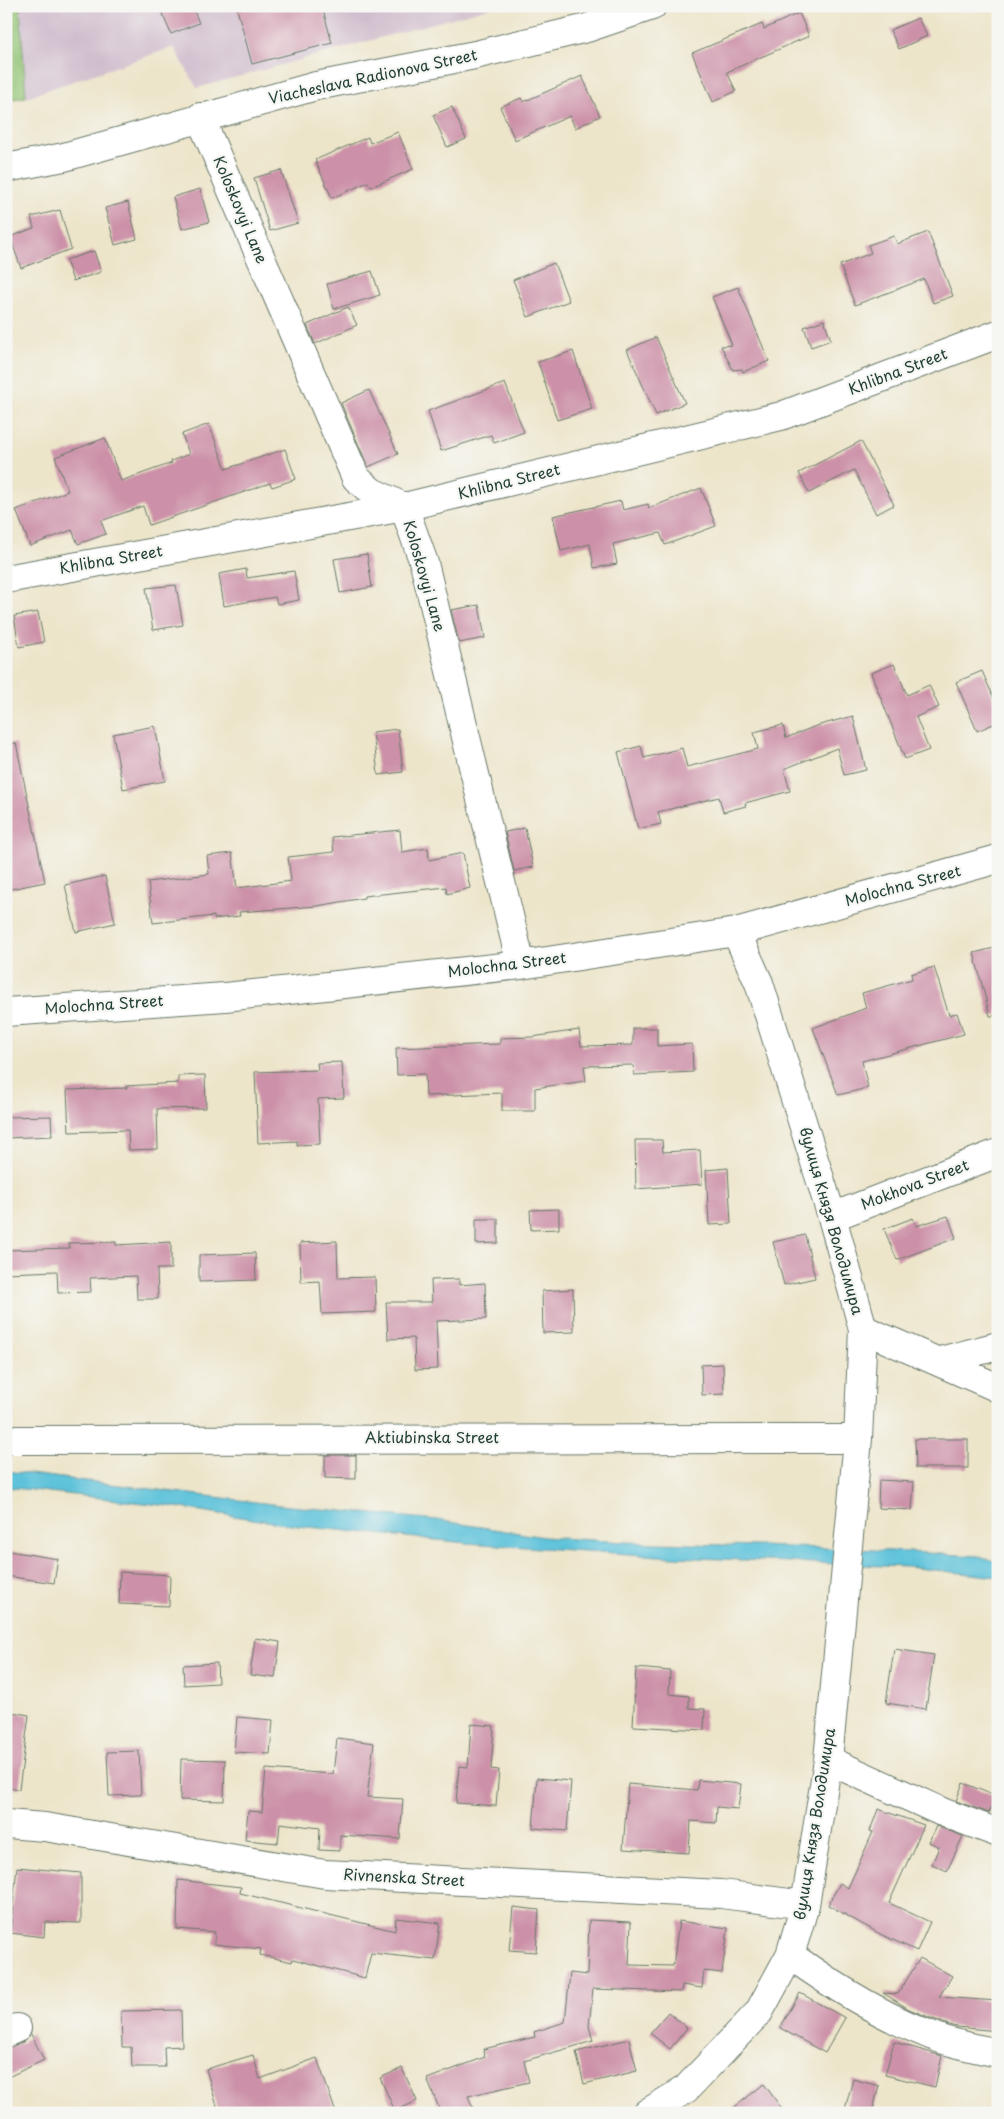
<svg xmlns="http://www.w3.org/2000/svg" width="1004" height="2119" font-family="'Playpen Sans',sans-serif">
<rect width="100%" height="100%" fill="#f6f6f2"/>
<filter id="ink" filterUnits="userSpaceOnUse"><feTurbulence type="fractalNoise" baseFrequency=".02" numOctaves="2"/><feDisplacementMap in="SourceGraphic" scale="10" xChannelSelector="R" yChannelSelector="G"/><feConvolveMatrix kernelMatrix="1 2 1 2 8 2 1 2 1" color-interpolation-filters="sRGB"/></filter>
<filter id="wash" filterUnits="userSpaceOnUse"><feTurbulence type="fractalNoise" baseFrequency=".0096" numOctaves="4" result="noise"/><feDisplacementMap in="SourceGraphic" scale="20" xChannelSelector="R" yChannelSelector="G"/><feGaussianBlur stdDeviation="1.12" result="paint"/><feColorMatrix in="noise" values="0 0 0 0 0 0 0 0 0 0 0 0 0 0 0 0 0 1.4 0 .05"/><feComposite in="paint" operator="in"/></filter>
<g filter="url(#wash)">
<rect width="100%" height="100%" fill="#ede5ca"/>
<path fill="#d0bdcd" d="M 20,6 L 496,6 L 197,88 L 174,47 L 26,97 Z"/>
<path fill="#92c373" stroke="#588054" d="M 6,6 L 20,6 L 26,97 L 6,100 Z"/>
<path fill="#5dc2da" stroke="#3e8087" d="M 6,1471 L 280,1505 L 437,1520 L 544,1537 L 625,1542 L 856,1549 L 979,1556 L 998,1562 L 998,1577 L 906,1567 L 673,1557 L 466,1543 L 298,1526 L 169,1506 L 6,1487 Z"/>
<g id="blocks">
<path fill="#cc91a8" d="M 159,6 L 192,6 L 199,23 L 171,34 Z
M 249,6 L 322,6 L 332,43 L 252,64 L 237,9 Z
M 799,13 L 809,36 L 727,72 L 736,91 L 713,102 L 692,53 L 762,24 L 764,29 Z
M 918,18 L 927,36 L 899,49 L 890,30 Z
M 582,76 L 600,116 L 575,128 L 570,116 L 515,140 L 500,107 L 521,98 L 523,102 Z
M 452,107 L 466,139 L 447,147 L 433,115 Z
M 398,132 L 413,169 L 371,187 L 368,182 L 332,198 L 315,160 L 368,137 L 370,143 Z
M 281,170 L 298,223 L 270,231 L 254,178 Z
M 200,189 L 209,222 L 182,229 L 173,197 Z
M 128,202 L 137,239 L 115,245 L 105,208 Z
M 60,210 L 71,249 L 21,268 L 10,237 L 34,228 L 31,217 Z
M 928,232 L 953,296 L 933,303 L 924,279 L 855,305 L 840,265 L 871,253 L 868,245 L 894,236 L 897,244 Z
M 94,251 L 101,272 L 73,281 L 66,260 Z
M 554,263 L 569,301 L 528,317 L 513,280 Z
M 372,271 L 380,295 L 334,309 L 327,284 Z
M 738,287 L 769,361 L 743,372 L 742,369 L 733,370 L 721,346 L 732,345 L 712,297 Z
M 348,307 L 357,325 L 315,344 L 307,325 Z
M 824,320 L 831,340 L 811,347 L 804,327 Z
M 656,337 L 685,403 L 656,415 L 627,350 Z
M 573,351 L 592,409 L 557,420 L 538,362 Z
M 505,383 L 524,432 L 494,443 L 491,435 L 441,451 L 428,411 Z
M 369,390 L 398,454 L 368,467 L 341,403 Z
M 209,424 L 226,469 L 285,449 L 296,479 L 272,487 L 270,483 L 149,525 L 143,506 L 101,521 L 106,534 L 78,544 L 72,530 L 30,546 L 16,510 L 68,491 L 55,457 L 105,438 L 121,481 L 172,463 L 171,461 L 189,454 L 182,434 Z
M 861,441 L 894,505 L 876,514 L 854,470 L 809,493 L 799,473 Z
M 701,488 L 716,526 L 665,545 L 660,533 L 613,544 L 617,564 L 594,568 L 590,544 L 561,551 L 553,516 L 621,501 L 623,510 L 648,504 L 649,508 Z
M 367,554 L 372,587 L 340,593 L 334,559 Z
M 246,569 L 247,578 L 294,571 L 299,600 L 277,604 L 275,597 L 224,606 L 219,574 Z
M 176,585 L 183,625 L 153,630 L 146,588 Z
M 479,605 L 485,638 L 459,643 L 451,610 Z
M 38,612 L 44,642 L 19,647 L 14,616 Z
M 894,664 L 907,695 L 929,685 L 939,707 L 916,717 L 929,750 L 905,759 L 871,673 Z
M 982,671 L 998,708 L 998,722 L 977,731 L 956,682 Z
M 853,716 L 866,770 L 844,775 L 837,748 L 784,769 L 790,791 L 745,803 L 746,806 L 723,812 L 719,797 L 658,812 L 661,824 L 638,829 L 618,752 L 641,746 L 644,758 L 682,748 L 687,767 L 758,749 L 754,732 L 783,725 L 786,738 L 816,726 Z
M 155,726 L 165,781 L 123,789 L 113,734 Z
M 398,729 L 403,772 L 378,775 L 373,732 Z
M 16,743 L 45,882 L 6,890 L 6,744 Z
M 525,828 L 533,867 L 514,871 L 505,832 Z
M 400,830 L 402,852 L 428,848 L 429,860 L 463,853 L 470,888 L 447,894 L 446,887 L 364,896 L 364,898 L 317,906 L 239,912 L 240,916 L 214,919 L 214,916 L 153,923 L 148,882 L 209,874 L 207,856 L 232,853 L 237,888 L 291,881 L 288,857 L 334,852 L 332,837 Z
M 105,876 L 115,923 L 76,932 L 65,885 Z
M 998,947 L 998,1015 L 990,1016 L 974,953 Z
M 934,967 L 949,1015 L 957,1013 L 964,1034 L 862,1061 L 868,1088 L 838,1095 L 813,1028 L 866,1008 L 862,993 L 912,979 L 911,974 Z
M 633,1028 L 657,1028 L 657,1046 L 692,1044 L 693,1072 L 634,1075 L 633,1065 L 584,1066 L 586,1081 L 535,1088 L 535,1111 L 502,1111 L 502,1093 L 426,1096 L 425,1074 L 397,1075 L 396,1048 L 500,1044 L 500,1038 L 532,1037 L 579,1030 L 581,1046 L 633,1045 Z
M 342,1062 L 344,1098 L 318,1099 L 320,1144 L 297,1145 L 297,1141 L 258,1143 L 255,1072 L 318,1070 L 317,1063 Z
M 205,1075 L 206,1108 L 157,1109 L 158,1149 L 129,1150 L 128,1130 L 69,1132 L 67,1090 L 127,1088 L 126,1086 L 178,1083 L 178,1076 Z
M 51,1116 L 52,1136 L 6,1138 L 6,1117 Z
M 635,1140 L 662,1140 L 663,1152 L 700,1150 L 702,1184 L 636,1189 Z
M 728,1168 L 731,1224 L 709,1225 L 706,1170 Z
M 559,1209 L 559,1229 L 531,1230 L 530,1210 Z
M 948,1216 L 956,1238 L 897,1260 L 884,1229 L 913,1218 L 916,1226 Z
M 476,1219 L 498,1219 L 498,1243 L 476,1244 Z
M 805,1235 L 815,1278 L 784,1285 L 773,1242 Z
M 337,1241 L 338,1278 L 375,1277 L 376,1312 L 322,1314 L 320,1281 L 301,1282 L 300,1243 Z
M 116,1242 L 116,1245 L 171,1242 L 171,1269 L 157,1269 L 158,1299 L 137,1299 L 136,1276 L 90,1278 L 91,1292 L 58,1293 L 57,1271 L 6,1273 L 6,1250 L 70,1248 L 69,1243 Z
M 255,1253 L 256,1280 L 199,1282 L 199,1255 Z
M 459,1279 L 459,1285 L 485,1283 L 486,1319 L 436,1321 L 438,1369 L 415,1370 L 414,1338 L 388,1339 L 386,1302 L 432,1302 L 431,1280 Z
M 573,1289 L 574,1332 L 543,1333 L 542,1291 Z
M 723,1364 L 724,1394 L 702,1395 L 701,1365 Z
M 915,1439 L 968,1439 L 968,1468 L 916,1468 Z
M 325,1455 L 356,1455 L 356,1479 L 325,1478 Z
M 879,1480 L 914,1482 L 912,1510 L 878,1508 Z
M 9,1551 L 58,1559 L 54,1583 L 6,1576 Z
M 120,1572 L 170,1575 L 169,1606 L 119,1604 Z
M 255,1638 L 280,1642 L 275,1678 L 250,1675 Z
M 894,1649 L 934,1655 L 926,1709 L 886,1703 Z
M 217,1663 L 218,1683 L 184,1685 L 183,1665 Z
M 636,1668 L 670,1671 L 669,1694 L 689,1696 L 689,1708 L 705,1709 L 704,1730 L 633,1726 Z
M 6,1711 L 29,1715 L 19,1789 L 6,1788 Z
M 237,1717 L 273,1720 L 270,1754 L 234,1752 Z
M 471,1724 L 494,1726 L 491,1769 L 499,1770 L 496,1806 L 456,1803 L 459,1766 L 468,1767 Z
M 337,1738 L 374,1743 L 367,1797 L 403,1799 L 400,1839 L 340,1835 L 340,1851 L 319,1850 L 320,1828 L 280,1823 L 278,1843 L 245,1840 L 248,1811 L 262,1812 L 266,1769 L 333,1774 Z
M 139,1751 L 141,1795 L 109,1796 L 107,1752 Z
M 181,1759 L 225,1760 L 224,1801 L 180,1800 Z
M 537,1778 L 571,1781 L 567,1831 L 533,1828 Z
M 698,1780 L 741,1784 L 738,1809 L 717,1807 L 716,1823 L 691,1821 L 689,1853 L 623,1849 L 628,1784 L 697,1790 Z
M 963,1783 L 996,1796 L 989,1813 L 956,1801 Z
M 878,1809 L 924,1825 L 889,1903 L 930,1922 L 917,1951 L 880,1934 L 828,1905 L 840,1883 L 848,1888 L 873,1832 L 870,1831 Z
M 936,1826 L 963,1836 L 947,1871 L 932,1864 L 939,1847 L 929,1842 Z
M 17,1867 L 81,1873 L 81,1923 L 45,1922 L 44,1937 L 10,1933 Z
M 178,1880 L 241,1887 L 240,1893 L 395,1931 L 396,1918 L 440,1923 L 435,1960 L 371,1953 L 365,1978 L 293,1959 L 292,1962 L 260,1955 L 261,1949 L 214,1944 L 215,1932 L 177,1929 Z
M 513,1907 L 539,1910 L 536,1952 L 509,1950 Z
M 589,1920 L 631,1922 L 629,1965 L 673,1966 L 679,1921 L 728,1928 L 722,1973 L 704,1971 L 702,1988 L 682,1985 L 681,1992 L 593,1989 L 589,2026 L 593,2041 L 524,2061 L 529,2082 L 468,2096 L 475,2113 L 441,2113 L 427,2079 L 485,2057 L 483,2049 L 535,2037 L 534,2032 L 565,2022 L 570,1973 L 587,1975 Z
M 920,1958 L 952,1976 L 939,1997 L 998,2001 L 997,2031 L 957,2027 L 946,2024 L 909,2009 L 883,1993 L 898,1994 Z
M 800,1993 L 845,2018 L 825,2053 L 780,2028 Z
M 181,2010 L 182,2046 L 164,2047 L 165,2067 L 132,2067 L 131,2047 L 122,2047 L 121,2011 Z
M 668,2012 L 687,2028 L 670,2049 L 650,2033 Z
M 31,2034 L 44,2060 L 6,2078 L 6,2048 L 23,2042 Z
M 629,2039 L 637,2071 L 584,2084 L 576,2052 Z
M 894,2042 L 942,2056 L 935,2087 L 885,2075 Z
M 253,2055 L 260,2079 L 317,2058 L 336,2113 L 219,2113 L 206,2069 Z
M 402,2068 L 417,2101 L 395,2111 L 380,2078 Z
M 853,2079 L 879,2086 L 872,2113 L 844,2113 Z
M 764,2084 L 785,2113 L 727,2113 Z"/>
</g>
</g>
<g filter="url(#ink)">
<use href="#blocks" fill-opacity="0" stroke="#677868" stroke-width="1"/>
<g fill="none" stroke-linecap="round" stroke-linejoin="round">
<defs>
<path id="minor" d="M 200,117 L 356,478 L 372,492 L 404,507 L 424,563 L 521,965
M 6,168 L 64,157 L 316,86 L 475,55 L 587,28 L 652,6
M 6,579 L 404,507 L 781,416 L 998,334
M 6,1012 L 225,997 L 521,965 L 736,932 L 998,859
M 832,1217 L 998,1153
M 863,1329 L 998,1388
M 940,1361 L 998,1346
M 6,1440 L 858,1439
M 828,1760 L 942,1812 L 998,1833
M 6,1824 L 45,1827 L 325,1874 L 721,1894 L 805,1905
M 790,1955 C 837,1989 886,2019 941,2039 C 959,2045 979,2049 998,2053
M 6,2033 L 17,2028
M 647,2113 L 686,2089 L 759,2012 L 790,1955 L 805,1905 L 828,1760 L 858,1439 L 863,1329 L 832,1217 L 759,983 L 736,932"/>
</defs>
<use href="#minor" stroke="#677868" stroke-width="30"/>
<use href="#minor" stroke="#fff" stroke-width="28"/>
</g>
</g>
<g text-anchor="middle" stroke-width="4.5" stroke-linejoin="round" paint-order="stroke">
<g font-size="15" fill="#1f3d34" stroke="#f6f6f2">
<text transform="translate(373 77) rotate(-12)" y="5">Viacheslava Radionova Street</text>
<text transform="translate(240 210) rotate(67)" y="5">Koloskovyi Lane</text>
<text transform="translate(898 372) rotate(-21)" y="5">Khlibna Street</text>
<text transform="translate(509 482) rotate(-14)" y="5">Khlibna Street</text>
<text transform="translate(111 560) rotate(-10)" y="5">Khlibna Street</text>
<text transform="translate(424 576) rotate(74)" y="5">Koloskovyi Lane</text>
<text transform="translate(903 886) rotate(-15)" y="5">Molochna Street</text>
<text transform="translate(507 965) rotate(-7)" y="5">Molochna Street</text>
<text transform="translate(104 1005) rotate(-4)" y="5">Molochna Street</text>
<text transform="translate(915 1185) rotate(-21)" y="5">Mokhova Street</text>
<text transform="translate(831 1221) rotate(74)" y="5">вулиця Князя Володимира</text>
<text x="432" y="1443">Aktiubinska Street</text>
<text transform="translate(815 1824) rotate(-81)" y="5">вулиця Князя Володимира</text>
<text transform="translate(404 1878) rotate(3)" y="5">Rivnenska Street</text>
</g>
</g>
<rect width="1004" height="2119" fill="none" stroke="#f6f6f2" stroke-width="25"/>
</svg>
